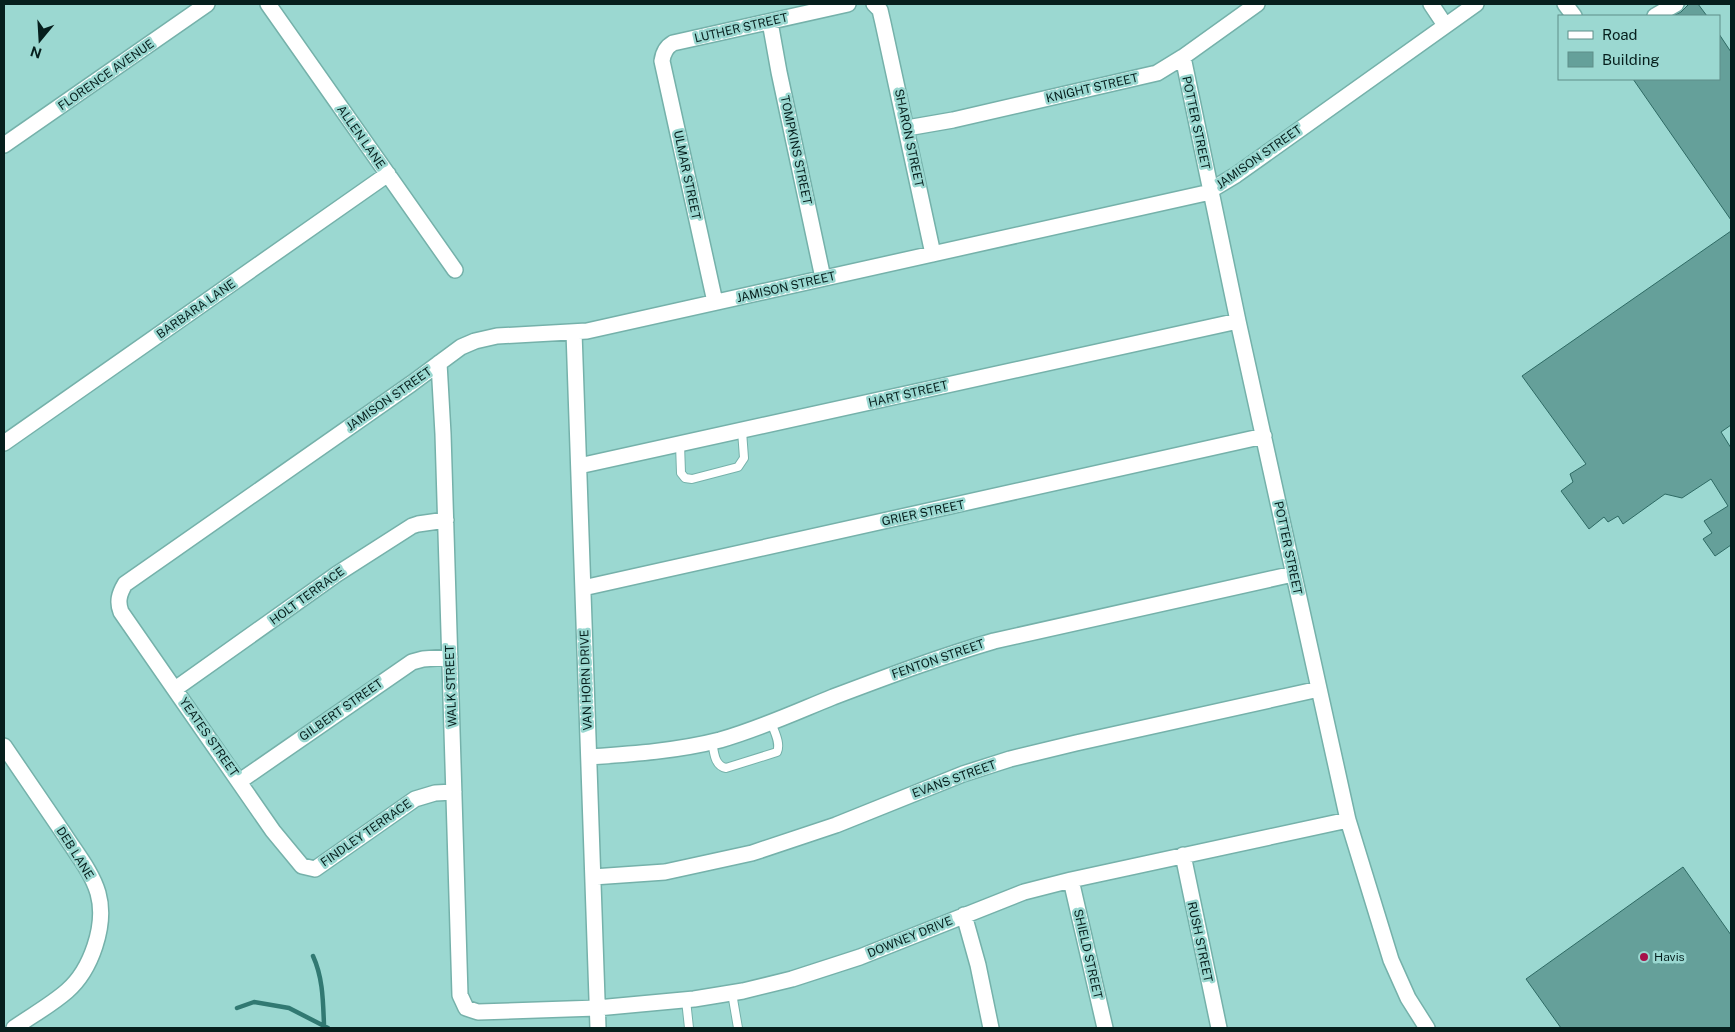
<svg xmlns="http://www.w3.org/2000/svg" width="1735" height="1032" font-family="'Public Sans',sans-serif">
<rect width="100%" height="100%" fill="#9bd8d1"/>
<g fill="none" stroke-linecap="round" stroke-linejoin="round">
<path stroke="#317972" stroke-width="4.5" d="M 313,956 C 323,978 323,1001 324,1025
M 237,1008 L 254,1002 L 289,1008 L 328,1028"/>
</g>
<path fill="#65a09a" stroke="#2e6a64" d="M 1689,4 L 1698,4 L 1707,16 L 1673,16 L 1681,12 Z
M 1719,34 L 1731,52 L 1731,220 L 1633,79 L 1719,79 Z
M 1731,231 L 1731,425 L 1721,432 L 1731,448 L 1731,545 L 1715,556 L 1703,539 L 1712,533 L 1704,521 L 1728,506 L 1711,479 L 1682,498 L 1665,494 L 1623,524 L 1618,516 L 1608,522 L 1604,517 L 1589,529 L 1561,491 L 1573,482 L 1570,474 L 1586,464 L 1522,376 Z
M 1683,867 L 1731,935 L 1731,1028 L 1561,1028 L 1526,979 Z"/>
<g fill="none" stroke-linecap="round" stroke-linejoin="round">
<defs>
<path id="lane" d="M 680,444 L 681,473 L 685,478 L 692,479 L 738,467 L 744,458 L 742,431
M 712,741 C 714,751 714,766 726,768 L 777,752 C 781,743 774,731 771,722
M 732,993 L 738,1028
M 686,1000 L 689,1028"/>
<path id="street" d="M 268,4 L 455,270
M 874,4 L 880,10 L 883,23 L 933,254
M 1431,4 L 1445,25
M 1565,4 L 1574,16
M 1655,16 L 1676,4
M 770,22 L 779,72 L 823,278
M 1183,57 L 1238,321 L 1348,820 L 1391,960 L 1408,998 L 1427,1028
M 907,128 L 953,120 L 1157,73 L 1183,57 L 1257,4
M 4,145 L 207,4
M 715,302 L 662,61 C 663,53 666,47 673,43 L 848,4
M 574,332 L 598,1028
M 439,363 L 443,434 L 460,995 L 466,1008 L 478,1012 L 597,1008 L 694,999 L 743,991 L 792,979 L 860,957 L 1024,892 L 1071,880 L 1348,820
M 4,443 L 388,174
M 579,466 L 1238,321
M 583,588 L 1264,436
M 175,689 L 337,574 L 412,526 L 418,524 L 446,520
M 4,746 C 24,775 44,805 64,834 C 76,853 92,872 98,893 C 107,925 91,970 67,991 C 51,1005 31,1016 14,1028
M 589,757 C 632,754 677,751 720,740 C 759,729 796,712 833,697 C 886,677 939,657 994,641 L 1293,574
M 240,781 L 412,662 L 423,659 L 450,657
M 454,792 L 435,793 L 415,799 L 315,869 L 302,866 L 273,831 L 121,612 C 117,602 119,594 125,584 L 411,384 L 461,347 L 475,341 L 497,336 L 587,331 L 1206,193 L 1236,175 L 1476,4
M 1183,855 L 1219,1028
M 593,877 L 665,872 L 752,853 L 836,825 L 963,774 L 1010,759 L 1076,743 L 1319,689
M 1071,880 L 1105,1028
M 964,915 L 978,965 L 991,1028"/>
</defs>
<use href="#lane" stroke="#75b1aa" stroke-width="10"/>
<use href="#street" stroke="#75b1aa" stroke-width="18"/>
<use href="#lane" stroke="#fff" stroke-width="8"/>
<use href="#street" stroke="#fff" stroke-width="15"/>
</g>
<circle fill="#a6104a" stroke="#9bd8d1" stroke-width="2" cx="1644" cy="957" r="5"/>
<g text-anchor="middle" stroke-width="5" stroke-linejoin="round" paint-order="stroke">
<g font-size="12" fill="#061f1d" stroke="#9bd8d1">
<text transform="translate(741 28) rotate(-13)" y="4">LUTHER STREET</text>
<text transform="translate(106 75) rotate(-35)" y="4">FLORENCE AVENUE</text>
<text transform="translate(1092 88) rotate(-13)" y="4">KNIGHT STREET</text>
<text transform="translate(1196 123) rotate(78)" y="4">POTTER STREET</text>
<text transform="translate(361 137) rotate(55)" y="4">ALLEN LANE</text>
<text transform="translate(909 138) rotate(78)" y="4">SHARON STREET</text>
<text transform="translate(796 150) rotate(78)" y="4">TOMPKINS STREET</text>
<text transform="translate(1259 157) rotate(-35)" y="4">JAMISON STREET</text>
<text transform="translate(687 175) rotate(78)" y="4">ULMAR STREET</text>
<text transform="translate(786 287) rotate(-13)" y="4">JAMISON STREET</text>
<text transform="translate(196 309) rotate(-35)" y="4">BARBARA LANE</text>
<text transform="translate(908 394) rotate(-13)" y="4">HART STREET</text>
<text transform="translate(389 399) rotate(-35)" y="4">JAMISON STREET</text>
<text transform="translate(923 513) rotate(-12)" y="4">GRIER STREET</text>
<text transform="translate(1288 548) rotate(78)" y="4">POTTER STREET</text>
<text transform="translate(307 596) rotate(-36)" y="4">HOLT TERRACE</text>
<text transform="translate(938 659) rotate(-19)" y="4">FENTON STREET</text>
<text transform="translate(586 680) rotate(-92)" y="4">VAN HORN DRIVE</text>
<text transform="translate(451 686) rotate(-92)" y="4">WALK STREET</text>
<text transform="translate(341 710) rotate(-35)" y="4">GILBERT STREET</text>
<text transform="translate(209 737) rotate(55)" y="4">YEATES STREET</text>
<text transform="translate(954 779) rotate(-20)" y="4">EVANS STREET</text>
<text transform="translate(366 833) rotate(-35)" y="4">FINDLEY TERRACE</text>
<text transform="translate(75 853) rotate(58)" y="4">DEB LANE</text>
<text transform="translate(910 937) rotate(-22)" y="4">DOWNEY DRIVE</text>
<text transform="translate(1200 942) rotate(78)" y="4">RUSH STREET</text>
<text transform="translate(1088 954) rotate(77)" y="4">SHIELD STREET</text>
</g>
<g font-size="12" fill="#061f1d" stroke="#9bd8d1" text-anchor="start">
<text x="1654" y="961">Havis</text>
</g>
</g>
<rect width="1735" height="1032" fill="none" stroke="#061f1d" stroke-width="10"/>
<rect x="1558" y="15" width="162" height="65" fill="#9bd8d1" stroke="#5f8e89"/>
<rect x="1568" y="31" width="25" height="8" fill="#ffffff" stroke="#5f8e89"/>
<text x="1602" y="40" font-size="15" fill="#061f1d">Road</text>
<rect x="1568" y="52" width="25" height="15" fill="#65a09a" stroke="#5f8e89"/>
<text x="1602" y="65" font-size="15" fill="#061f1d">Building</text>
<g transform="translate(40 40) rotate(198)" stroke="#9bd8d1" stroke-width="4" paint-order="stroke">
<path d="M0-4L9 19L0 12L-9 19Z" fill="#061f1d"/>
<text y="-8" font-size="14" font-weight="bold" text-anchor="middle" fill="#061f1d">N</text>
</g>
</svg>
